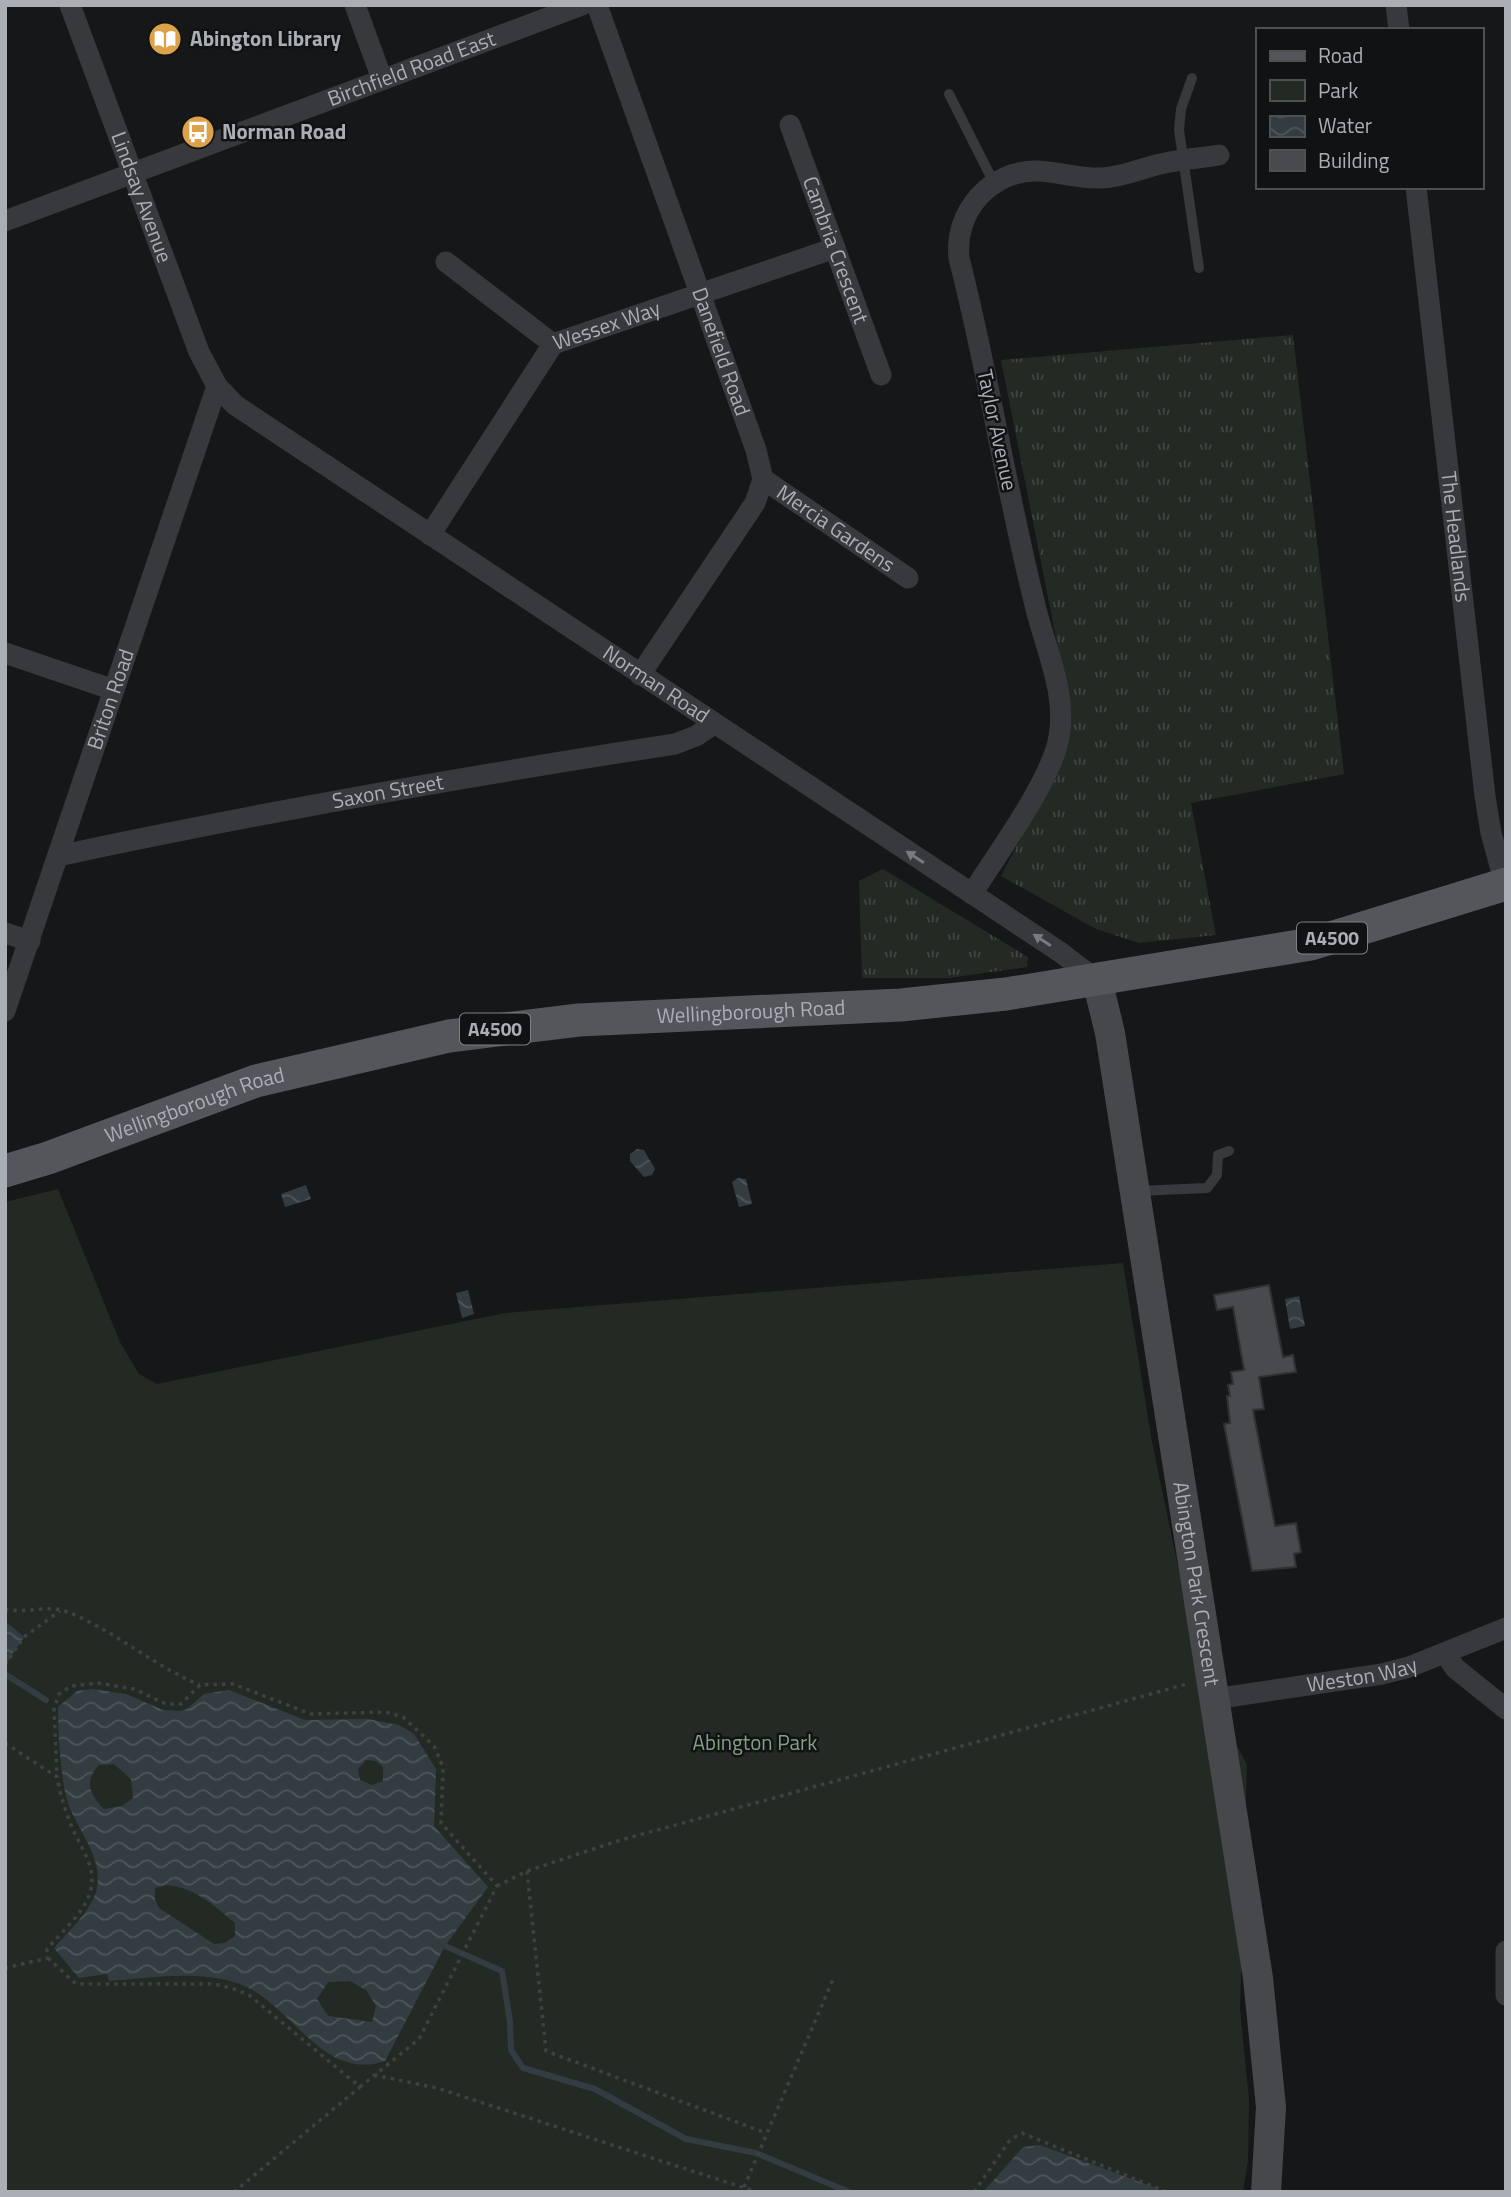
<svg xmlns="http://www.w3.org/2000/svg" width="1511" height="2197" font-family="'Titillium Web',sans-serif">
<defs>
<pattern id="grass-tufts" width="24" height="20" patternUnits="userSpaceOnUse" patternTransform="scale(1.75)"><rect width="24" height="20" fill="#232a24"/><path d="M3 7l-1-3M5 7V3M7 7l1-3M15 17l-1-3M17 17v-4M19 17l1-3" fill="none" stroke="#404642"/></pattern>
<pattern id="water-waves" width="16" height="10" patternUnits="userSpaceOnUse" patternTransform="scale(1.75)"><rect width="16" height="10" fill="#333c41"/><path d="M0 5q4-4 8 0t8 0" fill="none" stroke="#4e565a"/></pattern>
</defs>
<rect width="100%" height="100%" fill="#161718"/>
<path fill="url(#grass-tufts)" d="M 1293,335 L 1344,774 L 1191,803 L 1216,935 L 1139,943 L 1096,929 L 1001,876 L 1053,777 L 1065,683 L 1001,360 Z
M 883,869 L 1028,957 L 1027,967 L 949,978 L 862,978 L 859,881 Z"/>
<path fill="#232a24" d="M 58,1189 L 120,1342 L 139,1374 L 157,1384 L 505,1313 L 1123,1263 L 1152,1442 L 1201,1677 L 1247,1765 L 1240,2008 L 1249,2100 L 1248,2161 L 1243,2192 L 5,2192 L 5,1202 Z"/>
<path fill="url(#water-waves)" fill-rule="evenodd" d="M 637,1149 L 644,1150 L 655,1169 L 652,1175 L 644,1177 L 630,1161 L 630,1154 Z
M 738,1178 L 746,1179 L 752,1204 L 739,1207 L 732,1182 Z
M 306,1185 L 311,1199 L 285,1207 L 281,1194 Z
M 468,1290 L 474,1314 L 462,1318 L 456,1293 Z
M 1299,1296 L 1305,1326 L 1290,1329 L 1285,1299 Z
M 5,1621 L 24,1637 L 5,1665 Z
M 92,1689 L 126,1694 L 163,1710 L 180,1711 L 187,1709 L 204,1694 L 229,1690 L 305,1720 L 368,1719 L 399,1725 L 414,1734 L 436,1769 L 434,1826 L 488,1887 L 445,1946 L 385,2061 C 322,2082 293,2005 242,1985 C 202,1969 150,1978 109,1981 L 107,1974 L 79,1978 L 54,1948 C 68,1932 89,1913 96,1892 C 106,1855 72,1827 65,1792 C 60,1764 58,1735 58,1707 L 77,1691 ZM 366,1760 L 376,1761 L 383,1767 L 383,1781 L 372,1785 L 360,1780 L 358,1769 ZM 114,1764 L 131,1779 L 133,1798 L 122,1806 L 104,1809 C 89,1795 84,1780 99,1765 ZM 167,1885 C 196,1888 213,1905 235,1923 L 235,1936 L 225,1943 L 214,1944 L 159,1908 L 155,1900 L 155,1888 ZM 350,1981 L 366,1990 L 376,2006 L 372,2022 L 328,2016 L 317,1999 L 328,1982 Z
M 1040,2145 L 1153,2187 L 1162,2192 L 983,2192 L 1023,2147 Z"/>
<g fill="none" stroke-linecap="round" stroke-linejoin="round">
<path stroke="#333c41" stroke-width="6" d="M 5,1674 L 46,1700
M 445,1946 L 502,1971 L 510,2022 L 511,2050 L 523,2068 L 595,2089 L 686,2139 L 756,2153 L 849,2192"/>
</g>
<path fill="#494a4d" stroke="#313134" stroke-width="2" d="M 1269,1285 L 1283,1357 L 1293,1355 L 1296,1372 L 1259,1377 L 1264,1409 L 1253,1410 L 1275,1526 L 1296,1523 L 1301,1552 L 1294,1554 L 1296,1567 L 1252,1571 L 1224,1424 L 1230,1423 L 1227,1396 L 1230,1396 L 1228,1385 L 1233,1384 L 1231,1372 L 1244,1370 L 1233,1307 L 1217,1310 L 1214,1295 Z"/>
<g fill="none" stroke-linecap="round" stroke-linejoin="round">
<path stroke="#3e4043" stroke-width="3.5" stroke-dasharray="3.5 5" stroke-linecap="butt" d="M 5,1609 C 24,1614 48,1605 65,1611 C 113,1629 153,1666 200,1685
M 5,1665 L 24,1637 L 60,1611
M 5,1743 L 57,1777 C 60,1794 65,1809 71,1825 C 82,1851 102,1873 86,1902 C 77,1919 60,1934 47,1949 L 48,1958 L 5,1968
M 527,1871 L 546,2051 L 766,2133
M 497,1886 L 527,1871 L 614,1842 L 1187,1684
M 48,1958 L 76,1984 L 215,1984 L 234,1989 L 249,1995 L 360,2087 L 419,2039 L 497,1886 L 441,1823 L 443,1767 L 434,1746 L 403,1717 L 386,1712 L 311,1714 L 233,1684 L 200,1685 L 181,1704 L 166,1704 L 134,1689 L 98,1683 L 71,1686 L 59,1694 L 54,1708 L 57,1777
M 374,2075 L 437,2088 L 757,2192
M 744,2187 L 834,1977
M 234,2192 L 360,2087
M 974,2192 L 1010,2140 L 1022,2133 L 1167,2192"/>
<path stroke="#38393d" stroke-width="10" d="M 1192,78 L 1181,109 L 1179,130 L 1199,268
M 949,94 L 994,183
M 1138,1191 L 1207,1188 L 1217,1175 L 1218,1155 L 1229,1151"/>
<g stroke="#38393d" stroke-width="21">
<path id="s1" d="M 70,5 L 199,352 L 217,386 L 235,405 L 1060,952 L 1097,980"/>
<path d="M 355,5 L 382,79"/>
<path id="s2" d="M 597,5 L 756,450 L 763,479 L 755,503 L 640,675"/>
<path d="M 1396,5 L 1399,30"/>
<path id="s3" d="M 790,125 L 881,375"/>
<path id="s4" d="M 1416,187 L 1485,796 L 1491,833 L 1505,884"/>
<path id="s5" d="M 5,221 L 582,5"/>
<path d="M 446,262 L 553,344"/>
<path id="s6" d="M 763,479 L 908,578"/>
<path id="s7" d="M 430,535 L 553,344 L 835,248"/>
<path d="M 5,653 L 114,690"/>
<path id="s8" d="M 58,856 C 263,812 468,776 675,744 L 696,736 L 714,724"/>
<path d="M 972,894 C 997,854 1048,785 1058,742 C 1069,695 1044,646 1034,601 C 1006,488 988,372 959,258 C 954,212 990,170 1038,171 C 1060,172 1080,179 1102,178 C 1124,177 1144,167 1165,163 C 1183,159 1201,158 1219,155"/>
<path d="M 5,933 L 30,941"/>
<path id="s9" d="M 5,1011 L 217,386"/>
<path d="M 1445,1653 L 1455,1668 L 1506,1709"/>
<path id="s10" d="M 1214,1699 L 1382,1674 L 1409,1667 L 1506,1628"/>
<path d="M 1506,1951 L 1506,1995"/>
</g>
<path stroke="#46484c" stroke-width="30" id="s11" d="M 1097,980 L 1110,1033 L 1258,1978 L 1271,2107 L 1266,2192"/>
<path stroke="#54565b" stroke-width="33" id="s12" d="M 5,1171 L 48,1158 L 256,1081 L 449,1036 L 579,1020 L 901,1005 L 1006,994 L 1311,944 L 1506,884"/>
</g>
<defs><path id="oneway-solid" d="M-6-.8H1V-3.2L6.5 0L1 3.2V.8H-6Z" transform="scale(1.75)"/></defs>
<g fill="#777a80">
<use href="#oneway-solid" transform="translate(915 857) rotate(-147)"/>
<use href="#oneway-solid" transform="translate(1042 940) rotate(-147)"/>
</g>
<defs>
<symbol id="library-disc" viewBox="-11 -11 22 22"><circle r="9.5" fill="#dca24a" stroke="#111213"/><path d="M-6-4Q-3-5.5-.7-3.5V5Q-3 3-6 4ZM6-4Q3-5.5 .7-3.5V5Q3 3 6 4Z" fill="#fff"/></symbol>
<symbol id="bus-disc" viewBox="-11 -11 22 22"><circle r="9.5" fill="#dca24a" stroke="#111213"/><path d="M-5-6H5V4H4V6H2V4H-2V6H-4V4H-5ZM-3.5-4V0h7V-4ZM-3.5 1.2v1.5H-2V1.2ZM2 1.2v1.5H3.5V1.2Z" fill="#fff"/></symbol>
</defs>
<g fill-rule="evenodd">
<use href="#library-disc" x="146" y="20" width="38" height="38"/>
<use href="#bus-disc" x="179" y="113" width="38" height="38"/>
</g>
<g text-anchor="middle" stroke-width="5" stroke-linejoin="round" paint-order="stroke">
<g fill="#111213" stroke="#7c8085" stroke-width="2">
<rect x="1297" y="922.5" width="70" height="31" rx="5"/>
<rect x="460" y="1013.5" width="70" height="31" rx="5"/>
</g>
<g font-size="19" font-weight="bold" fill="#aaafb6">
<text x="1332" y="945">A4500</text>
<text x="495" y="1036">A4500</text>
</g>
<g font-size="21" font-weight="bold" fill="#aaafb6" stroke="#111213" text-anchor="start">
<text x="190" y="46">Abington Library</text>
<text x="222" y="139">Norman Road</text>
</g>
<g font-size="21" fill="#aaafb6" stroke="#111213">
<text dy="7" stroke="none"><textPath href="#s5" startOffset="434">Birchfield Road East</textPath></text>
<text dy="7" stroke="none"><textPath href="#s1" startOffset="205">Lindsay Avenue</textPath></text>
<text dy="7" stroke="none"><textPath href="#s3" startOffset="133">Cambria Crescent</textPath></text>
<text dy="7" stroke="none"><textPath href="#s7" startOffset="284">Wessex Way</textPath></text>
<text dy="7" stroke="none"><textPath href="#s2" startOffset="368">Danefield Road</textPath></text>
<text transform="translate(997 430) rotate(78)" y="7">Taylor Avenue</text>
<text dy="7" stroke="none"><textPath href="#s6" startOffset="88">Mercia Gardens</textPath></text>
<text dy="7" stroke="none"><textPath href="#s4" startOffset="352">The Headlands</textPath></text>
<text dy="7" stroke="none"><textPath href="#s1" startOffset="940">Norman Road</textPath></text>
<text dy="7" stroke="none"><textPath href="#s9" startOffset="329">Briton Road</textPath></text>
<text dy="7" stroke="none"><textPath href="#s8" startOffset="336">Saxon Street</textPath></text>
<text dy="7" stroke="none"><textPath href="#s12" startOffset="768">Wellingborough Road</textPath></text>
<text dy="7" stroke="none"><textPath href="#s12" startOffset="201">Wellingborough Road</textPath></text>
<text dy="7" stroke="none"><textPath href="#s11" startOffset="612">Abington Park Crescent</textPath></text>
<text dy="7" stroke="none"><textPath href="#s10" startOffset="150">Weston Way</textPath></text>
</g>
<g font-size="21" fill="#849f83" stroke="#111213">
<text x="755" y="1750">Abington Park</text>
</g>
</g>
<rect width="1511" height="2197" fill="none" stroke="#aaafb6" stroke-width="14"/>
<rect x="1256" y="28" width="228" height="161" fill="#111213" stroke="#4e5154" stroke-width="2"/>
<rect x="1270" y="51" width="35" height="10" fill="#54565b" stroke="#4e5154" stroke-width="2"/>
<text x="1318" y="63" font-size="21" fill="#aaafb6">Road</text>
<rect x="1270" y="80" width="35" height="21" fill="#232a24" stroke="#4e5154" stroke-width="2"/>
<text x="1318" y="98" font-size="21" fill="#aaafb6">Park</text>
<rect x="1270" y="116" width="35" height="21" fill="url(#water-waves)" stroke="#4e5154" stroke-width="2"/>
<text x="1318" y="133" font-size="21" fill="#aaafb6">Water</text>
<rect x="1270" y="150" width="35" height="21" fill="#494a4d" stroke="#4e5154" stroke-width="2"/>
<text x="1318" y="168" font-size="21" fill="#aaafb6">Building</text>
</svg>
